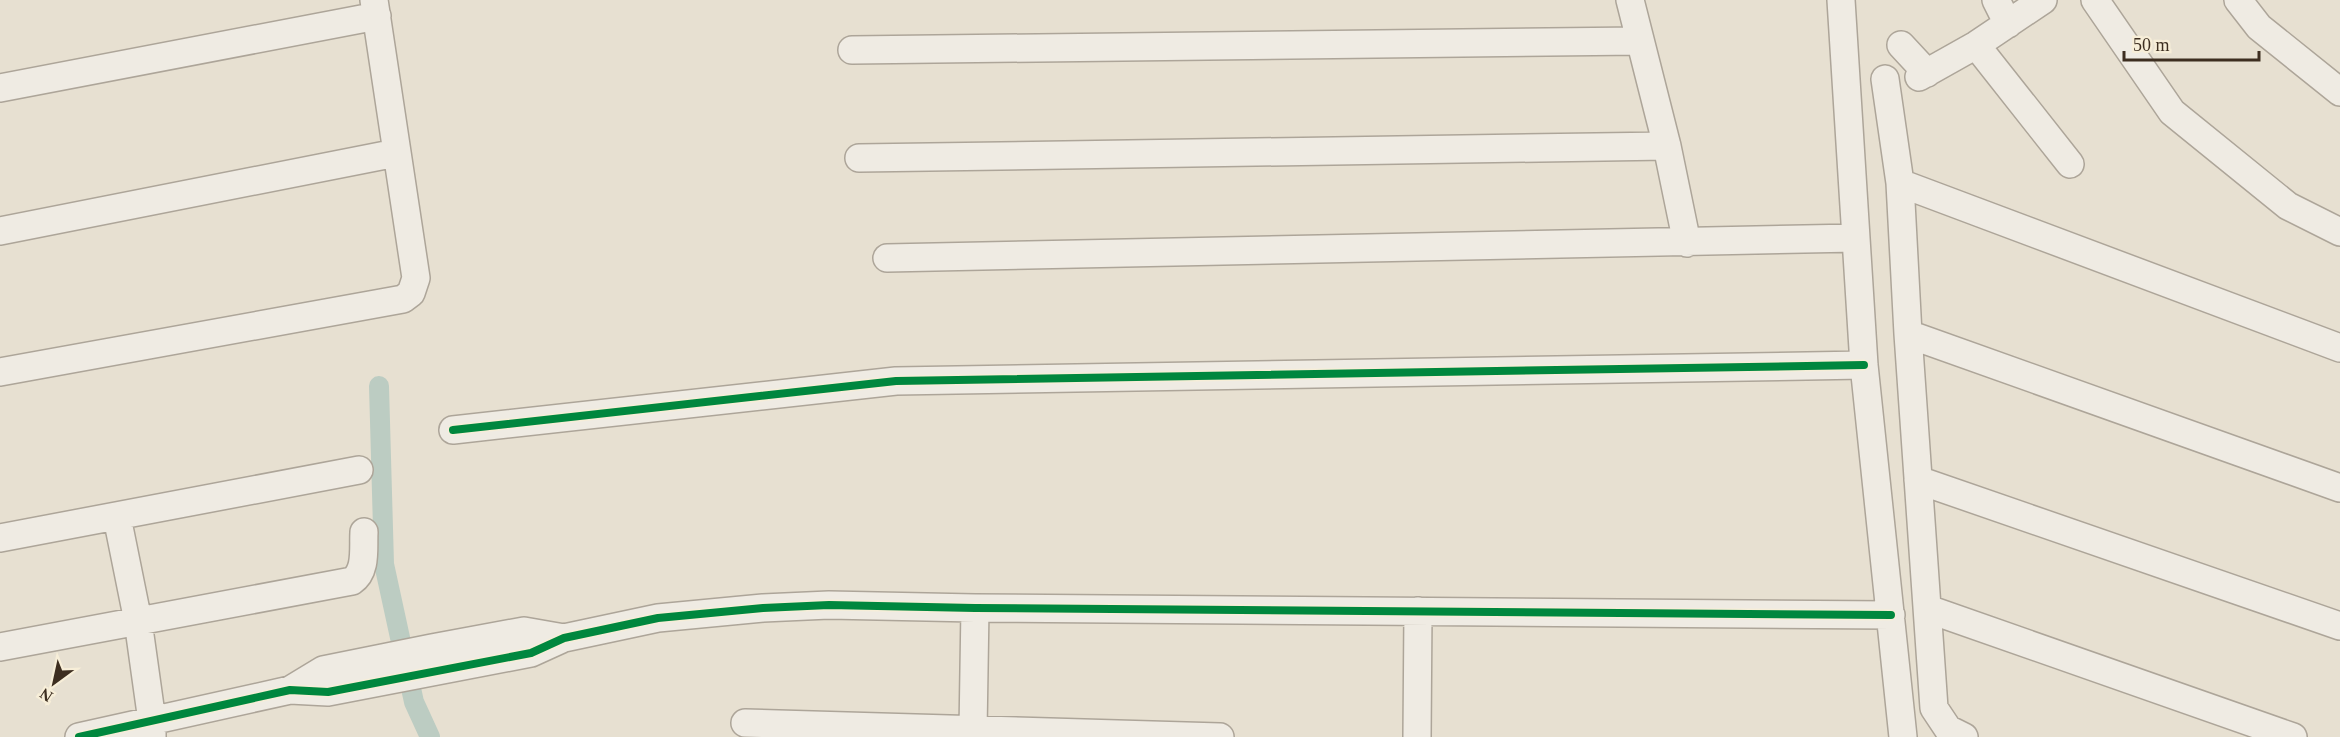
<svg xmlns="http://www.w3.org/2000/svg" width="2340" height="737" font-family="'Times New Roman',serif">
<rect width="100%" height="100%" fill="#e7e0d1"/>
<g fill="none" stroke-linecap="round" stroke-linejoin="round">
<path stroke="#bcccc2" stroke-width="20" d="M 379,386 L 384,564 L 414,702 L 430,737"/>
<defs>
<path id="minor" d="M 1630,0 L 1667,146 L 1687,243
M 1841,0 L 1864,365 L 1903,737
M 1996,0 L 2008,24
M 2095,0 L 2172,112 L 2288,206 L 2340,232
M 2238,0 L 2259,27 L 2340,92
M 1901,45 L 1927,73
M 1976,45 L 2070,164
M 852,50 L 1640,41
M 1919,77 L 1976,45 L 2043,0
M 1885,79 L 1900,183 L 1908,334 L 1934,708 L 1948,729 L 1964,737
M 0,88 L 377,16
M 859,158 L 1667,146
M 1900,183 L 2340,348
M 0,231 L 396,153
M 887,258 L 1856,238
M 1908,334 L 2340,488
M 0,372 L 403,299 L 411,293 L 416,278 L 374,0
M 453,430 L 896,381 L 1864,365
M 1918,480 L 2340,626
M 117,517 L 138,621 L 152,721 L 152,737
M 0,538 L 359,470
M 1928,609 L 2293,737
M 0,647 L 352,581 C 367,571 363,548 364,532
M 290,690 L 323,670 L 432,648 L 524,631 L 564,638
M 745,723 L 1220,737
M 973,731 L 975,608
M 79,737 L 290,690 L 328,692 L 531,653 L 564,638 L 658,618 L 763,608 L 829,605 L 975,608 L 1891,615
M 1417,737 L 1418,611"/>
</defs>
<use href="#minor" stroke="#ada599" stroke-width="30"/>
<use href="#minor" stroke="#efebe3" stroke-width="27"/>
<defs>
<path id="cycleway" d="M 453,430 L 896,381 L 1864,365
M 79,737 L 290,690 L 328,692 L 531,653 L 564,638 L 658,618 L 763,608 L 829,605 L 975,608 L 1891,615"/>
</defs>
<use href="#cycleway" stroke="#f7eed8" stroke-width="11"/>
<use href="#cycleway" stroke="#00873e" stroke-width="8"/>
</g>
<g transform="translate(54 683) rotate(213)" stroke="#f7eed8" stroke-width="4.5" paint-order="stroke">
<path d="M0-4.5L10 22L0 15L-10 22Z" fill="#3d2e20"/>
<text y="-9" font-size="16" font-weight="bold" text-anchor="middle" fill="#3d2e20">N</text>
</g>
<path d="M2124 51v9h135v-9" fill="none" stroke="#3d2e20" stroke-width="3"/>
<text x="2133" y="51" font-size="18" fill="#3d2e20" stroke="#f7eed8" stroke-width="4.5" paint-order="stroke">50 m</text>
</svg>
